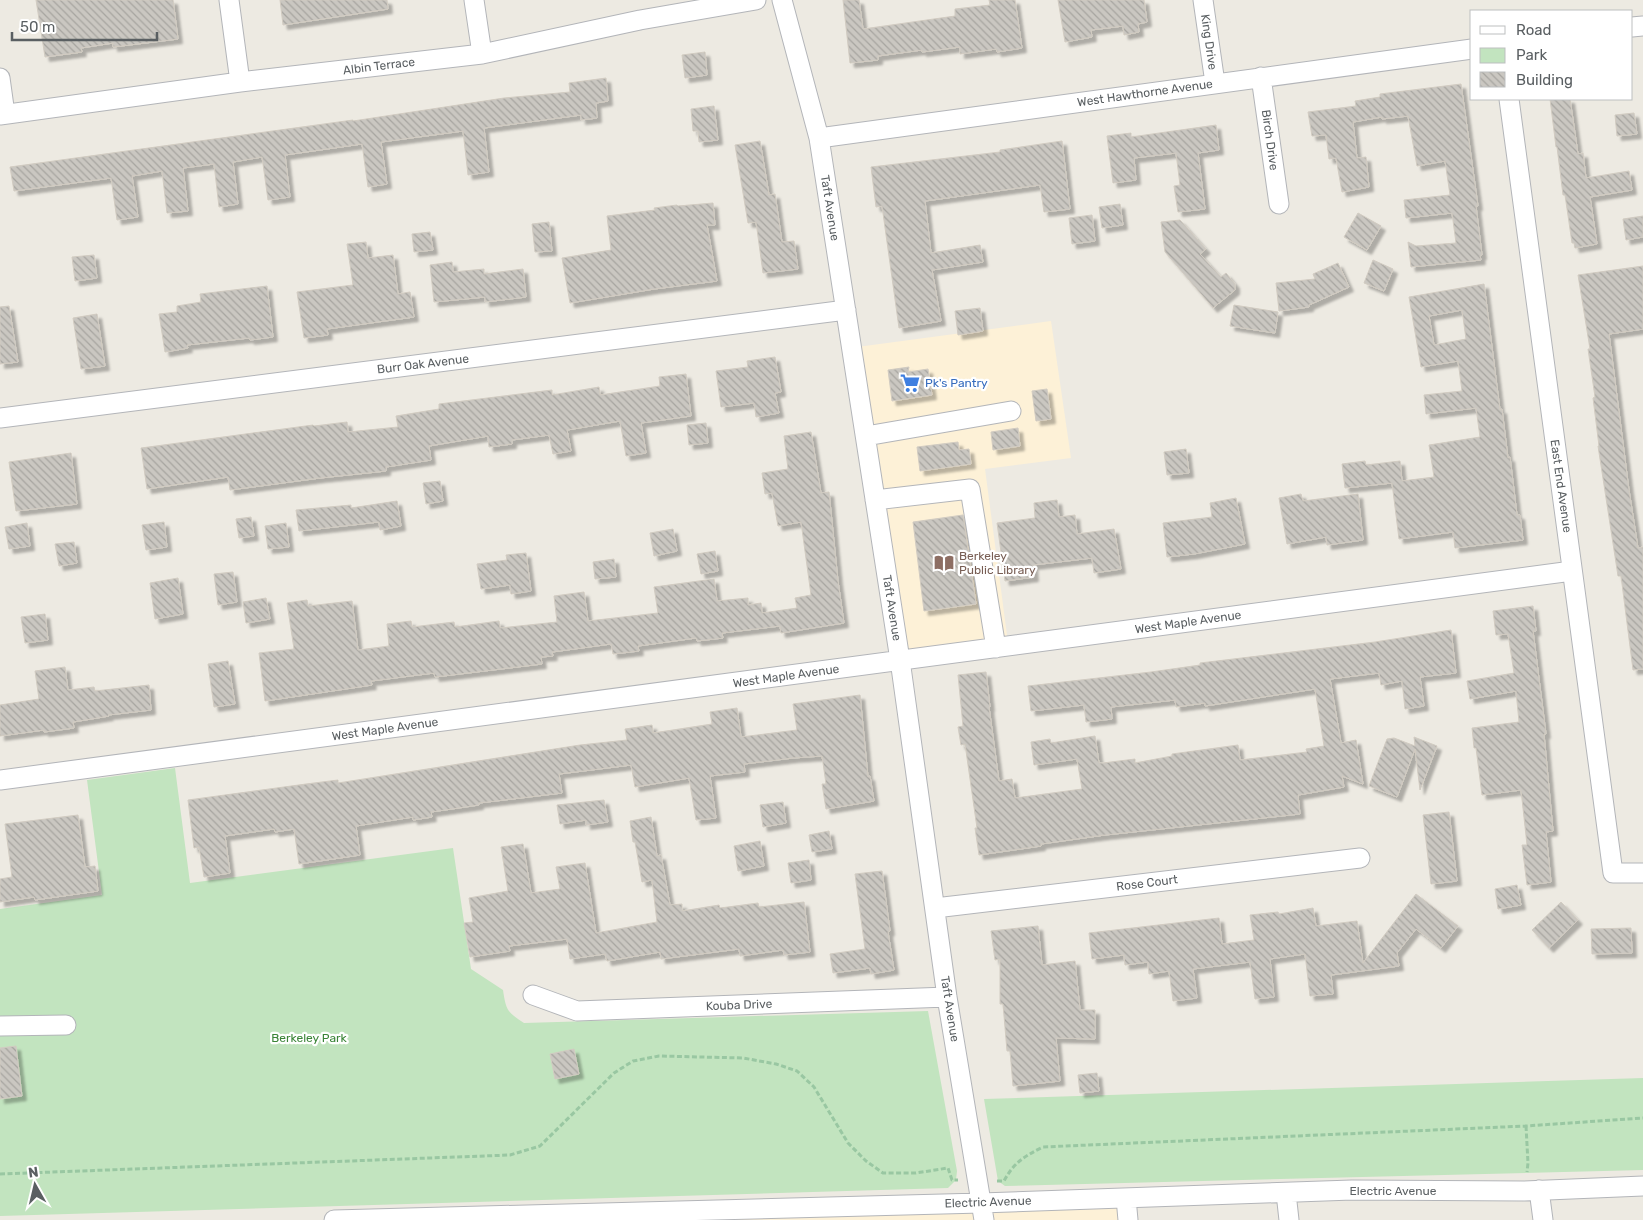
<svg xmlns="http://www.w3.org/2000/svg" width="1643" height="1220" font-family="Rubik,sans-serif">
<defs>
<pattern id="building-back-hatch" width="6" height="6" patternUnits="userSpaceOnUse" patternTransform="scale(1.25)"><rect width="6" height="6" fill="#cac7c1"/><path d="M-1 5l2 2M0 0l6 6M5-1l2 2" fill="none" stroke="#a7a5a0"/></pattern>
<filter id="shadow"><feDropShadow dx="4.5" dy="4.5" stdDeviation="1" flood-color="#0004"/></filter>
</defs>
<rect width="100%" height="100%" fill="#edeae2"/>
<path fill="#fdf1d7" d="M 1051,321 L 1071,458 L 985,469 L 1009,650 L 905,664 L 857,347 Z
M 1117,1202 L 1120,1220 L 677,1220 Z"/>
<path fill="#c2e4bf" d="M 175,768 L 190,883 L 453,848 L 471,969 L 503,990 C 506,1010 507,1012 524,1023 L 928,1011 L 957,1171 L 956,1180 L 948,1188 L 0,1216 L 0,909 L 102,895 L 87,780 Z
M 1643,1078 L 1643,1170 L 1005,1186 L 998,1181 L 984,1099 Z"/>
<path fill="url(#building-back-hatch)" stroke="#d1cbc1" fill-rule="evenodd" filter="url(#shadow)" d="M 36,0 L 173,0 L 178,39 L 113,47 L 113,43 L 81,48 L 82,52 L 45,57 Z
M 280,0 L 387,0 L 388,9 L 283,25 Z
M 843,0 L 859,0 L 863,29 L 955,16 L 955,9 L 990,5 L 989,0 L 1015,0 L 1022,48 L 997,52 L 996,49 L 960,54 L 960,47 L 922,52 L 922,50 L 878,56 L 878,60 L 850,63 Z
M 1058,0 L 1144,0 L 1147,22 L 1138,24 L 1139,32 L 1124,35 L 1123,26 L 1091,30 L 1092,37 L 1065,42 Z
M 705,52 L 707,75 L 685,78 L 682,55 Z
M 606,78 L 608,101 L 596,103 L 597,118 L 581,120 L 581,115 L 484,128 L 489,172 L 468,175 L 463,131 L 381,142 L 387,184 L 368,187 L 362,144 L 285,155 L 290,197 L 268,200 L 262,157 L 233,162 L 238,204 L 219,207 L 214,164 L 183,168 L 188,211 L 167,213 L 162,171 L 132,176 L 138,217 L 117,220 L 111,178 L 14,191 L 10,167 L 353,120 L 353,121 L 504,98 L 570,92 L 569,83 Z
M 1461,84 L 1478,206 L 1476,206 L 1482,255 L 1480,256 L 1481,260 L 1411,267 L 1408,242 L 1416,246 L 1456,243 L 1452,213 L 1406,218 L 1404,200 L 1450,195 L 1445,161 L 1417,166 L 1408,116 L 1382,119 L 1382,117 L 1353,122 L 1357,158 L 1366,157 L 1369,187 L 1342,192 L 1336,158 L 1329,159 L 1326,135 L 1312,136 L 1308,112 L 1356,106 L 1355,101 L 1380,97 L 1380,94 Z
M 1550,99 L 1570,99 L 1578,154 L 1583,153 L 1586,178 L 1629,171 L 1632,190 L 1590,197 L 1597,244 L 1575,248 L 1574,243 L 1572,243 L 1565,195 L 1563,195 L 1557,147 L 1556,147 Z
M 714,106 L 718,140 L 699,142 L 698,131 L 693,131 L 691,109 Z
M 1634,113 L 1637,134 L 1617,136 L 1615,115 Z
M 1216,125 L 1219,150 L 1198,153 L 1205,209 L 1178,212 L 1174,186 L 1180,185 L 1176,153 L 1134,158 L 1136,180 L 1113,183 L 1107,136 L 1131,133 L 1131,137 Z
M 760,141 L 769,195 L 775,194 L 782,242 L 794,241 L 798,269 L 763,273 L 756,222 L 748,223 L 735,145 Z
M 1062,141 L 1070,209 L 1044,212 L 1040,185 L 925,201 L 931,253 L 980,245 L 983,262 L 932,270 L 941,321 L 899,328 L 882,206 L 876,207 L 871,167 L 1000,152 L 1000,150 Z
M 713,203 L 715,225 L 707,225 L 717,281 L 654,289 L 570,303 L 562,258 L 611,250 L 607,216 L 655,210 L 654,208 L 677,205 L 678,206 Z
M 1120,204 L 1123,225 L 1102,228 L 1099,207 Z
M 1358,213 L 1381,226 L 1367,250 L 1344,237 Z
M 1092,215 L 1095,241 L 1072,244 L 1069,218 Z
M 1643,216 L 1643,237 L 1626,240 L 1623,219 Z
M 1180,220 L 1206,249 L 1200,254 L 1221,277 L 1226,273 L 1235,284 L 1235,290 L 1213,308 L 1165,252 L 1161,222 Z
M 549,222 L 552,251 L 535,252 L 532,224 Z
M 430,232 L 433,250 L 414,252 L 412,234 Z
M 366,242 L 368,258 L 393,255 L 398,294 L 410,292 L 414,317 L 327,329 L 328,335 L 304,338 L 297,292 L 353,285 L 347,244 Z
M 94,255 L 97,278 L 75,281 L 72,257 Z
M 1373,260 L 1393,269 L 1384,291 L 1364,283 Z
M 452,262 L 453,272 L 484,269 L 484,274 L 523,269 L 526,297 L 485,302 L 485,297 L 434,302 L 430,265 Z
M 1338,263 L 1349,287 L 1309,305 L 1309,307 L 1279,311 L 1276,283 L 1315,279 L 1313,274 Z
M 1643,266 L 1643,329 L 1609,334 L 1629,490 L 1638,548 L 1643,547 L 1643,669 L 1633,670 L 1621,576 L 1618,576 L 1598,446 L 1599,446 L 1593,398 L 1595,397 L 1588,349 L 1590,349 L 1578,275 Z
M 1484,284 L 1500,410 L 1502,409 L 1508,458 L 1510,457 L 1517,515 L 1520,515 L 1523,540 L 1455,548 L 1453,532 L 1399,539 L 1392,483 L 1345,488 L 1342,464 L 1365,461 L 1366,465 L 1400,461 L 1402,481 L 1434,477 L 1429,445 L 1480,437 L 1476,408 L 1426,414 L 1424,395 L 1462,391 L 1458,361 L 1421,367 L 1409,297 ZM 1462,310 L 1466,339 L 1434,345 L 1429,316 Z
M 267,286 L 273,337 L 250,340 L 249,338 L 187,345 L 188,348 L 165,352 L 159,314 L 177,312 L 177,306 L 201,302 L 200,294 Z
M 1234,305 L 1278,312 L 1275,333 L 1230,326 Z
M 9,306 L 18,362 L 0,364 L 0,307 Z
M 980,308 L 983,331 L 958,335 L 955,311 Z
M 97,314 L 105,366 L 81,369 L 73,318 Z
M 775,357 L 781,392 L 775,393 L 779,413 L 756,417 L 754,403 L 721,407 L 716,371 L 748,367 L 747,361 Z
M 909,367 L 908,372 L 928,369 L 932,395 L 892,401 L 888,370 Z
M 686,374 L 691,416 L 641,423 L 646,453 L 626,456 L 620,421 L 567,430 L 571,451 L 553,454 L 549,435 L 512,440 L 512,444 L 489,447 L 488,436 L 429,446 L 431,460 L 386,467 L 386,471 L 320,478 L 230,490 L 228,477 L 147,489 L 141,448 L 313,425 L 314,426 L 347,422 L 348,432 L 398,427 L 396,416 L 439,409 L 439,404 L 552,390 L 552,395 L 599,387 L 600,395 L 660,386 L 659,377 Z
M 1047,389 L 1051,419 L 1036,421 L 1032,391 Z
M 706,423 L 708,443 L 689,445 L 687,425 Z
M 1018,428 L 1020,446 L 993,450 L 991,432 Z
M 811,432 L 821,493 L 829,492 L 838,581 L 844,623 L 781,633 L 780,626 L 722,633 L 723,638 L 697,641 L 696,638 L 638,646 L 639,651 L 613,654 L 611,644 L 552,652 L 553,656 L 541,657 L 542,664 L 435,677 L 434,673 L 371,681 L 372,685 L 265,701 L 259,653 L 294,649 L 287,603 L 307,600 L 308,606 L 352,601 L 358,650 L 389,646 L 387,624 L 411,621 L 412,627 L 454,622 L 455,627 L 499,621 L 500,628 L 557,622 L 554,596 L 584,592 L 588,621 L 658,613 L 654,587 L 714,579 L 717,601 L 748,598 L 748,605 L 761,603 L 762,613 L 797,608 L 795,598 L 811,595 L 801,522 L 778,526 L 772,493 L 765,494 L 762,473 L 788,469 L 784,436 Z
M 958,442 L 959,450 L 969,449 L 971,464 L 920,471 L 917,447 Z
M 1186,449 L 1189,473 L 1167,475 L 1164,452 Z
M 71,453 L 77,504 L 16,511 L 9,462 Z
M 440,481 L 443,501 L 426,504 L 423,483 Z
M 1301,494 L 1303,501 L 1358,494 L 1363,540 L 1327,545 L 1326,537 L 1287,544 L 1279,498 Z
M 1236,498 L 1245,544 L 1194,554 L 1167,557 L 1163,523 L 1212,517 L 1210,503 Z
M 1057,500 L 1059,517 L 1075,515 L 1077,534 L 1114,529 L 1121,569 L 1094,573 L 1092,558 L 1033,565 L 1034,577 L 1005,581 L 997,523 L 1035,518 L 1034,503 Z
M 397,501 L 401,526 L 380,530 L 379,522 L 299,531 L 296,510 L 351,505 L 351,508 Z
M 963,515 L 976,604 L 924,611 L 913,522 Z
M 251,517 L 254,536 L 239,538 L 236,519 Z
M 164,522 L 167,547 L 146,550 L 142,525 Z
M 27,523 L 30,546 L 9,549 L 5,527 Z
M 286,523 L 289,547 L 268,549 L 265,526 Z
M 673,529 L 677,551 L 654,556 L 650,533 Z
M 74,542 L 77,563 L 59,566 L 55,544 Z
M 715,551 L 718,571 L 701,574 L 697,554 Z
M 526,553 L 531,591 L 511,594 L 510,585 L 481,589 L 477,564 L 507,560 L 506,555 Z
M 614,559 L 616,577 L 595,579 L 593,562 Z
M 233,572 L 237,602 L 218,605 L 214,574 Z
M 178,578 L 183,614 L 155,619 L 150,583 Z
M 266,598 L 270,619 L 246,623 L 243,602 Z
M 1533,606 L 1536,631 L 1533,631 L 1546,734 L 1544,734 L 1553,831 L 1546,832 L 1551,882 L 1527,885 L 1522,845 L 1527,845 L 1521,790 L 1482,795 L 1476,748 L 1474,748 L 1472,728 L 1519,722 L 1516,691 L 1470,699 L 1467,681 L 1514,673 L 1508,634 L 1496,635 L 1493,611 Z
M 45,614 L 48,640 L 25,643 L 21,617 Z
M 1451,630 L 1456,673 L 1420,677 L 1424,706 L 1405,709 L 1402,681 L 1381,685 L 1379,673 L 1330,679 L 1341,743 L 1356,740 L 1363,784 L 1342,776 L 1344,787 L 1298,795 L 1300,814 L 1105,835 L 1041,844 L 1041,846 L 979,855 L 975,828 L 977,828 L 965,744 L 961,745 L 958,727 L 963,726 L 958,675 L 986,672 L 990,707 L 989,707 L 999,781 L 1012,779 L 1015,798 L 1082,789 L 1077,759 L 1034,765 L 1031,742 L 1050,739 L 1051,743 L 1095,736 L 1099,763 L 1103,763 L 1135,759 L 1135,763 L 1172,756 L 1172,754 L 1238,745 L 1240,760 L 1307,752 L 1306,749 L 1324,746 L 1315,689 L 1205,706 L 1205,703 L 1176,707 L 1175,700 L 1111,707 L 1112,719 L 1086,722 L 1084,705 L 1031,711 L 1028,686 L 1151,672 L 1200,665 L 1200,663 L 1375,642 Z
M 228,661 L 235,704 L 214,707 L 208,664 Z
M 65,667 L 68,690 L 94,687 L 95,691 L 149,685 L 151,710 L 108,715 L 109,716 L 73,722 L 74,728 L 44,732 L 44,730 L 0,736 L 0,705 L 39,699 L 35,671 Z
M 860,695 L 868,777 L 870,776 L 874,801 L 826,809 L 822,784 L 826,784 L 822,756 L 793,758 L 744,764 L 745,772 L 710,776 L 716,818 L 696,820 L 689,778 L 635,787 L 631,765 L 559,774 L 562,793 L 479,803 L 479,805 L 431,812 L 432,817 L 413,820 L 413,817 L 356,826 L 360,855 L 299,864 L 294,829 L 275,832 L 274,829 L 225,836 L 230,873 L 204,877 L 199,847 L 194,848 L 188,800 L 306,784 L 338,780 L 338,783 L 580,745 L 627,740 L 625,729 L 652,725 L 653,733 L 712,724 L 710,712 L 737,708 L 741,737 L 797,730 L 793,704 Z
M 1414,737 L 1437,746 L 1420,790 L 1415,749 L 1397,797 L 1369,786 L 1387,739 L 1394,738 L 1415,746 Z
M 604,800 L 608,822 L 586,825 L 586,820 L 560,824 L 557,805 Z
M 783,802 L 786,823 L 763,827 L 760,805 Z
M 1449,812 L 1457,881 L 1431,884 L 1423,815 Z
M 78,815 L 85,867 L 95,866 L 98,891 L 35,900 L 34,897 L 0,902 L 0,879 L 12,877 L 5,824 Z
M 651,817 L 657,856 L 661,855 L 670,905 L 682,904 L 682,911 L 719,905 L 720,908 L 758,903 L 759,907 L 804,902 L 810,952 L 784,955 L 783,950 L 740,956 L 739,949 L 661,959 L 660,952 L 607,961 L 605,954 L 570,959 L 567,939 L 509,946 L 510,951 L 470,957 L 464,923 L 473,922 L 469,898 L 508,891 L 501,847 L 523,844 L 531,893 L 560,889 L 556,867 L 585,863 L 596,933 L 657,922 L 652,880 L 642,882 L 635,842 L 633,842 L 630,821 Z
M 829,831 L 832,849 L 812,852 L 809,835 Z
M 760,841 L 764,866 L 738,871 L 734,846 Z
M 809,860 L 811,880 L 791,883 L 788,863 Z
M 882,871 L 890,931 L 888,932 L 894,970 L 871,974 L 870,968 L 833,973 L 830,954 L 865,949 L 855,874 Z
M 1517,885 L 1521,905 L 1498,909 L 1495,889 Z
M 1416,894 L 1458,926 L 1441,948 L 1416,929 L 1397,953 L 1399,966 L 1331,975 L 1333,994 L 1310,996 L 1305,954 L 1270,959 L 1274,997 L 1255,999 L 1250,962 L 1193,969 L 1197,998 L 1173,1001 L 1169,971 L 1149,974 L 1148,962 L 1125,965 L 1124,955 L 1092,959 L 1089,933 L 1219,918 L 1222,944 L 1254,940 L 1250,915 L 1278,912 L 1279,914 L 1313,908 L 1316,926 L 1357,921 L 1363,963 Z
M 1561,902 L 1578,920 L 1549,948 L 1532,930 Z
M 1038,926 L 1042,965 L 1075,961 L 1080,1010 L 1095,1010 L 1095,1039 L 1056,1038 L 1060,1081 L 1013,1086 L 1010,1051 L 1007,1051 L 1003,1004 L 1000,1004 L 1000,959 L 995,960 L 991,931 Z
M 1631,928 L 1632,953 L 1592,954 L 1591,929 Z
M 16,1046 L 22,1096 L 0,1099 L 0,1048 Z
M 574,1049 L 579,1074 L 555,1079 L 550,1054 Z
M 1097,1073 L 1099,1091 L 1080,1093 L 1078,1075 Z"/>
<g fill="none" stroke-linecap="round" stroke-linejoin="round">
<defs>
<path id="minor" d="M 229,0 L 240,82
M 474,0 L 482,54
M 782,0 L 819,138 L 900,660 L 947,997 L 984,1220
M 1203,0 L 1215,83
M 1632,27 L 1643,26
M 1261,77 L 1279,204
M 0,78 L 5,114
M 1509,99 L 1613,873 L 1643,873
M 0,115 L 240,82 L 482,54 L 640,20 L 756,0
M 819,138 L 1472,49
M 0,418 L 846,310
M 866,436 L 1011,411
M 875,500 L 970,489 L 996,648
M 0,780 L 1572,571
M 935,908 L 1360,858
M 533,995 L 577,1011 L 947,997
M 0,1026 L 66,1025
M 1539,1190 L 1543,1220
M 1286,1193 L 1289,1220
M 1126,1198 L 1128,1220
M 334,1220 L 981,1203 L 1352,1190 L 1524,1191 L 1643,1186"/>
</defs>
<use href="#minor" stroke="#b3b5b9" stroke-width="21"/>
<path stroke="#99c7a2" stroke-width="3" stroke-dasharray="5 2.5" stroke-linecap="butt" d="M 1526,1126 L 1528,1163 L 1527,1172
M 0,1174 L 510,1155 L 540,1146 L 614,1073 L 633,1061 L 659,1056 L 743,1058 L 776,1064 L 797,1071 L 814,1087 L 848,1143 L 866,1161 L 883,1173 L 916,1173 L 948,1168 L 952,1180 L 958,1180
M 997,1181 L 1004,1181 C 1014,1162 1025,1156 1043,1147 L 1526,1126 L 1643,1118"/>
<use href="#minor" stroke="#fff" stroke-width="19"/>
</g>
<defs>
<symbol id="supermarket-bare" viewBox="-9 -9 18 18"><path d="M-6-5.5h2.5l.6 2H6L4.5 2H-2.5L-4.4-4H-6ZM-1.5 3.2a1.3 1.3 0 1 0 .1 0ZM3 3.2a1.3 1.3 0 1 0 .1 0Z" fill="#3f7fe0" stroke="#fff" stroke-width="2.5" paint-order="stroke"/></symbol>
<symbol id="library-bare" viewBox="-9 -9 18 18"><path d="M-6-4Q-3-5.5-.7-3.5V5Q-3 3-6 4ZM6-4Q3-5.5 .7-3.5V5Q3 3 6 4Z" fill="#8d6e63" stroke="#fff" stroke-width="2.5" paint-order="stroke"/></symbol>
</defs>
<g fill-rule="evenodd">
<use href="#supermarket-bare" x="896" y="369" width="28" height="28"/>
<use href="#library-bare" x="930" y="549" width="28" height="28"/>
</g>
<g text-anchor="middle" stroke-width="4.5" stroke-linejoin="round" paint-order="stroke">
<g font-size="12" fill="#5a5f62" stroke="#fff">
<text transform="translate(1209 42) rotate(82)" y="4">King Drive</text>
<text transform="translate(379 66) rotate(-7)" y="4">Albin Terrace</text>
<text transform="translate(1145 93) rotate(-8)" y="4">West Hawthorne Avenue</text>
<text transform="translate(1270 140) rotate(82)" y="4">Birch Drive</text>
<text transform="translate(830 208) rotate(81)" y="4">Taft Avenue</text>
<text transform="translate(423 364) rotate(-7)" y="4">Burr Oak Avenue</text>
<text transform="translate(1561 486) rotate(82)" y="4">East End Avenue</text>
<text transform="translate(892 608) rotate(81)" y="4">Taft Avenue</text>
<text transform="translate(1188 622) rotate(-8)" y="4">West Maple Avenue</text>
<text transform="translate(786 676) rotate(-8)" y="4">West Maple Avenue</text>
<text transform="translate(385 729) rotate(-8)" y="4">West Maple Avenue</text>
<text transform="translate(1147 883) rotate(-7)" y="4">Rose Court</text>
<text transform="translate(739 1005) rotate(-2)" y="4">Kouba Drive</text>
<text transform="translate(950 1009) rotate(81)" y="4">Taft Avenue</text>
<text x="1393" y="1195">Electric Avenue</text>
<text transform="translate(988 1202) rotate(-2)" y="4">Electric Avenue</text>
</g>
<g font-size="12" fill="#366cbe" stroke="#fff" text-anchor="start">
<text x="925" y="387">Pk's Pantry</text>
</g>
<g font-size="12" fill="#785e54" stroke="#fff" text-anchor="start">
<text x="959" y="560">Berkeley<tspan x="959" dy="14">Public Library</tspan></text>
</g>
<g font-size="12" fill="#3a8437" stroke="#fff">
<text x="309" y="1042">Berkeley Park</text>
</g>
</g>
<rect x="1470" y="10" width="162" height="90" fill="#ffffff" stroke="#bdbfc0"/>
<rect x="1480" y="26" width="25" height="8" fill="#ffffff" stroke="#bdbfc0"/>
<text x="1516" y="35" font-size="15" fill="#5a5f62">Road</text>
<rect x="1480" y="48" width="25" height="15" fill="#c2e4bf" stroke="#bdbfc0"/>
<text x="1516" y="60" font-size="15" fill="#5a5f62">Park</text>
<rect x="1480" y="72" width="25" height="15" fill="url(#building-back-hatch)" stroke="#bdbfc0"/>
<text x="1516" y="85" font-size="15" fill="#5a5f62">Building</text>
<g transform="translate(35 1185) rotate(352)" stroke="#ffffff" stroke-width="4" paint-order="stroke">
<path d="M0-4L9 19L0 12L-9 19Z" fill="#5a5f62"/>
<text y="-8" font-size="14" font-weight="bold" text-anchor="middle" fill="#5a5f62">N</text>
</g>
<path d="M12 32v8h145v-8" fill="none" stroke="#5a5f62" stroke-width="2.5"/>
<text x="20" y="32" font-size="15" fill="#5a5f62" stroke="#ffffff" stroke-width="4" paint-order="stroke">50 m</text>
</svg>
